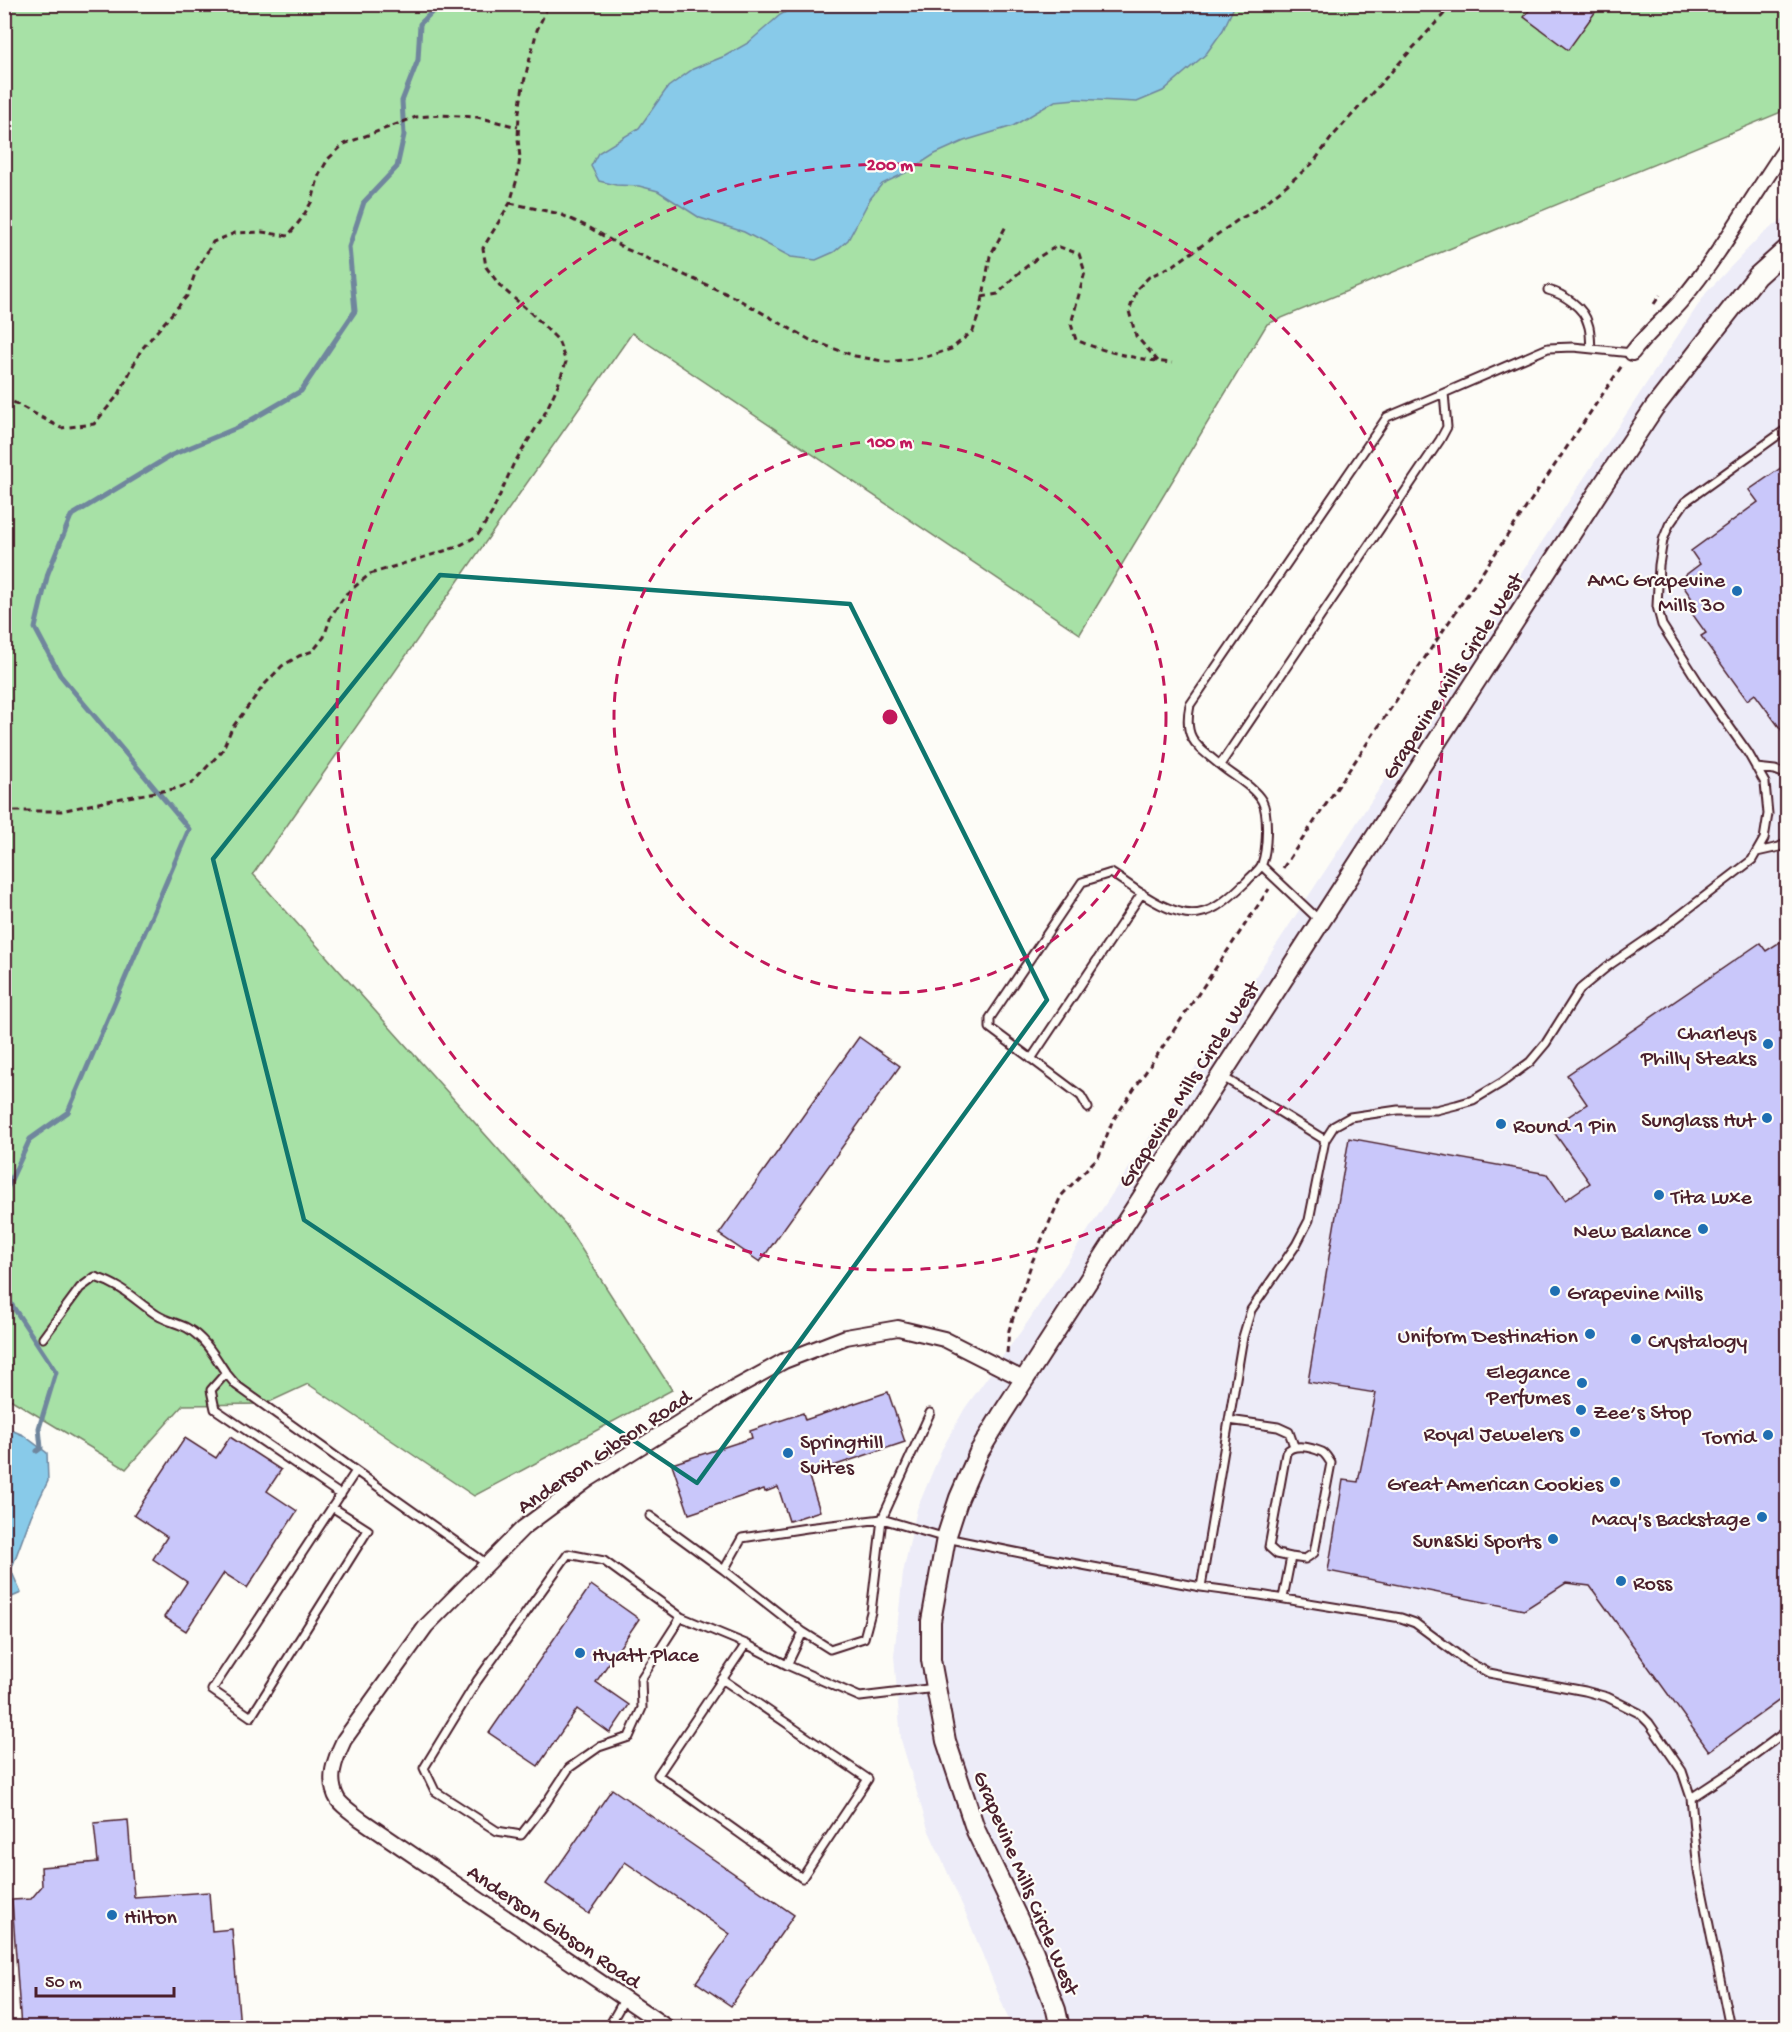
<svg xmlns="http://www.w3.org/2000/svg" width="1792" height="2032" font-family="'Gochi Hand',sans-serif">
<rect width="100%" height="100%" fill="#fdfcf7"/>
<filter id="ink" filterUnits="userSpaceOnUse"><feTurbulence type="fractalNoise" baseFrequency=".0167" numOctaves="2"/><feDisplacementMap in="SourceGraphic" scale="12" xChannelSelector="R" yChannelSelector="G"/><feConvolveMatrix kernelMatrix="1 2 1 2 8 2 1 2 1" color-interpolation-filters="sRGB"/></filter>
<g filter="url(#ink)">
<path fill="#edecf8" d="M 1787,216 L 1787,2027 L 1012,2028 L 964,1909 L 928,1829 L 901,1740 L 894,1656 L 903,1573 L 917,1509 L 942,1449 L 965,1408 L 1027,1323 L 1706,293 L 1761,235 Z"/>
<path fill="#a7e1a6" stroke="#788068" stroke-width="1.5" d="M 5,5 L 1787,5 L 1787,103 L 1779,113 L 1267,324 L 1080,634 L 632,333 L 253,874 L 566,1225 L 672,1390 L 474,1496 L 308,1384 L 265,1404 L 183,1405 L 126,1469 L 5,1396 Z"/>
<path fill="#88cae9" stroke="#6f869d" stroke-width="1.5" d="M 798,5 L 1232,4 L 1233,9 L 1223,30 L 1206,54 L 1163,91 L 1137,102 L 1076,99 L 1055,101 L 1013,126 L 964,141 L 935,154 L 907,172 L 882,184 L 870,199 L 848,240 L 834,252 L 816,260 L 791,257 L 744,232 L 700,218 L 658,191 L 639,186 L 616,185 L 599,181 L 591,166 L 598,153 L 639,128 L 668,87 L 693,69 L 725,56 L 748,43 L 780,15 Z
M 4,1427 L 23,1435 L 47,1453 L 48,1481 L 31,1516 L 11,1570 L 21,1593 L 5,1600 Z"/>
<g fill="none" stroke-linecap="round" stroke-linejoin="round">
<path stroke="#6f869d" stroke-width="5" d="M 4,1195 L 30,1139 L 68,1112 L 189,829 L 60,675 L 35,628 L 48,573 L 71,516 L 172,455 L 239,427 L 301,391 L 355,311 L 349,247 L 364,202 L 397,167 L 404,135 L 402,101 L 418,60 L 420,24 L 440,4
M 4,1293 L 56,1372 L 39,1428 L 41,1448 L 37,1451"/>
</g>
<path fill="#c9c7fa" stroke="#4a1f2b" stroke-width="1.5" d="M 1534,4 L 1601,4 L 1568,50 L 1524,17 Z
M 1788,463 L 1788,739 L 1755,694 L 1747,700 L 1701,636 L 1706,633 L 1688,608 L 1695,603 L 1679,580 L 1700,564 L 1691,551 L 1758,502 L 1749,490 Z
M 1788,937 L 1788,1694 L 1709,1751 L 1590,1586 L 1566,1583 L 1524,1610 L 1328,1571 L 1343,1480 L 1358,1482 L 1376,1393 L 1308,1382 L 1349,1138 L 1547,1174 L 1565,1200 L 1590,1183 L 1551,1128 L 1587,1104 L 1567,1075 L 1760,943 L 1766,951 Z
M 859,1037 L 900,1066 L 760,1262 L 719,1234 Z
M 888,1392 L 905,1442 L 815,1472 L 816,1475 L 809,1477 L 820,1511 L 789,1521 L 778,1487 L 765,1492 L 764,1489 L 689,1514 L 672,1464 L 752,1438 L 750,1431 L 803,1413 L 805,1420 Z
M 230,1437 L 281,1470 L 267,1491 L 297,1511 L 247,1588 L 224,1573 L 186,1631 L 164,1617 L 187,1582 L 153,1559 L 167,1537 L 134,1515 L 185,1438 L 216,1458 Z
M 591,1585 L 639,1619 L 596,1682 L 629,1705 L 610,1733 L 577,1709 L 538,1766 L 489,1733 Z
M 612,1789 L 794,1915 L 731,2006 L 696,1982 L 730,1934 L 625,1862 L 589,1914 L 546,1884 Z
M 128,1820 L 134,1897 L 209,1892 L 212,1931 L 232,1929 L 240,2028 L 21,2028 L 12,1900 L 31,1899 L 42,1886 L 41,1867 L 98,1862 L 94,1823 Z"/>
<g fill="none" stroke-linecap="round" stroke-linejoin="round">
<defs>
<path id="service" d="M 1548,290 C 1563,294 1584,307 1588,324 C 1591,331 1590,341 1591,348
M 1220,765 C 1196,745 1183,739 1190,705 L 1387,417 L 1444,393
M 1756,768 L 1775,770 L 1788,775
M 1757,852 L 1779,847 L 1788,842
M 1262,866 L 1319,920
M 1031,1059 L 1142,893
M 1223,1077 L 1325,1140
M 1088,1108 L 1081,1096 L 990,1028 L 990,1018 L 1082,882 L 1111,873 C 1132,886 1155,906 1180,912 C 1208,920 1228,899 1247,881 C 1251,876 1260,870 1262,864 C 1267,850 1269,814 1262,801 C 1253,786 1233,776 1220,765 L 1440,440 L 1447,427 L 1444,393 L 1548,348 L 1573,347 L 1632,353
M 43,1338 L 80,1288 L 95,1277 C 124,1286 134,1300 157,1315 C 166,1321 178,1323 187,1328 C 205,1338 215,1357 226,1373
M 930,1413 L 882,1519 L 946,1538 L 1050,1559 L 1201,1587 L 1260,1595 L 1401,1618 L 1415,1623 L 1465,1660 L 1489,1673 L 1585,1691 L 1607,1697 L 1639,1713 L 1649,1723 L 1682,1771 L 1691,1798 L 1698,1871 L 1730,2028
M 1229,1420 L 1278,1427 L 1289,1432 L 1294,1446
M 341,1495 L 215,1409 L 211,1390 L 226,1373 L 236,1385 L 356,1471
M 332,1507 L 368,1530 L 251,1717 L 212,1690 L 356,1471 L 487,1564
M 650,1516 L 724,1570
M 1201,1587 L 1243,1337 L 1251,1310 L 1296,1245 L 1309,1220 L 1325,1140 L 1334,1126 L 1350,1117 L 1398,1110 L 1436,1110 L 1456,1105 L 1473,1100 L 1503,1082 L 1530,1062 L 1546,1043 L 1580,989 L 1608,966 L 1662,929 L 1752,860 L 1764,839 L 1768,814 L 1765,783 L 1748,753 L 1704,691 L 1662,625 L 1657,606 L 1659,565 L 1663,540 L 1669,525 L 1685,502 L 1788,428
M 1283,1598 L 1291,1557 L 1277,1554 L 1269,1547 L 1286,1453 C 1292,1443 1311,1447 1322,1452 C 1326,1454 1328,1459 1331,1463 L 1314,1553 L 1305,1559 L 1291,1557
M 681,1617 L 604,1561 L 568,1554 L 477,1681 L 424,1768 L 435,1791 L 497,1831 L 521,1835 L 546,1803 L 569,1768 L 599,1747 L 629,1737 L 642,1708 L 641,1679 L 681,1617 L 746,1644
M 803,1632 L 724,1570 L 742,1538 L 807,1528 L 882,1519 L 871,1612 L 864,1638 L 830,1649 L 803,1632 L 787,1665 L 860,1697 L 936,1688
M 722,1679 L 868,1779 L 802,1878 L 658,1775 L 746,1644 L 787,1665
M 1691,1798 L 1735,1769 L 1788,1730
M 608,2028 L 625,1998"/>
<path id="minor" d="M 1632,353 C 1646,334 1664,320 1680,302 C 1721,254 1752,197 1788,145
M 668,2028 L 360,1819 C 354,1814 343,1807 338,1800 C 326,1780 335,1759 344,1740 L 426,1626 L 523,1528 L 589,1479 L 726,1393 L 784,1361 L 846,1337 L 898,1328 L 944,1339 L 1025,1380"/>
<path id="tertiary" d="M 1060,2028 L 1056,2010 L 1034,1952 L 976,1831 L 946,1741 L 931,1660 L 931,1621 L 946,1538 L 959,1498 L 979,1452 L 1002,1414 L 1604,483 L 1654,408 L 1739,299 L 1757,276 L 1788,248"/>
</defs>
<use href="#service" stroke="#4a1f2b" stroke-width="11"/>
<use href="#minor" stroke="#4a1f2b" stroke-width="18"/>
<use href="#tertiary" stroke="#4a1f2b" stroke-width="22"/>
<path stroke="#4a1f2b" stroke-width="3" stroke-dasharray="6 4.5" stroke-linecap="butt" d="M 510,203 L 560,214 L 590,228 L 626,249 L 736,298 L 810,340 L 855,356 L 888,362 L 926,357 L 951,349 L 973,331 L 981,308 L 990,256 L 1006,226
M 982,297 L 998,294 L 1015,276 L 1037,258 L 1057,246 L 1079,254 L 1085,272 L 1071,324 L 1076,340 C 1107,353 1138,359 1172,363
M 1654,304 L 1660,295
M 1158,361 L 1136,336 L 1129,311 L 1137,289 L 1149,277 L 1174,265 L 1238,220 L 1258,209 L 1313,163 L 1332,137 L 1453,4
M 4,397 L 61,428 L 94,424 L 119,394 L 141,350 L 187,296 L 196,271 L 213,242 L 235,233 L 262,232 L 288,236 L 302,218 L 312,201 L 319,175 L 328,159 L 344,144 L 416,117 L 441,115 L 477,117 L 518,127
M 4,809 L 10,811 L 61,811 L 122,798 L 174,789 L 192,783 L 222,751 L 232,728 L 264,685 L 282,666 L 299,656 L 313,651 L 324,637 L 331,616 L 346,594 L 370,574 L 457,547 L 477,536 L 492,513 L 513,465 L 544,415 L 558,385 L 566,362 L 558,340 L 530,312 L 501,287 L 486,267 L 483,248 L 510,203 L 517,179 L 520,158 L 518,139 L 519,112 L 523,86 L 537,30 L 549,4
M 1283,868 L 1623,364
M 1007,1353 L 1009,1330 L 1032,1262 L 1061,1196 L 1099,1156 L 1112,1122 L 1269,889"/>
<use href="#service" stroke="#fdfcf7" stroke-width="7"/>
<use href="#minor" stroke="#fdfcf7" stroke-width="14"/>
<use href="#tertiary" stroke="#fdfcf7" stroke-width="18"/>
</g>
</g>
<path fill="none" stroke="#0f766e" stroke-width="4.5" stroke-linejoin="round" d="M 440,575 L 850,604 L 1047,1000 L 697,1483 L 304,1220 L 213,859 Z"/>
<g fill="none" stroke="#c2185b" stroke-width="3" stroke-dasharray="10 8">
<circle cx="890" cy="717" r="276"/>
<circle cx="890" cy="717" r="553"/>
</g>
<g fill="#1f6fb2" stroke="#fdfcf7" stroke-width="2">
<circle cx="1737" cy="591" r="6"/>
<circle cx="1768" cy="1044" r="6"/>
<circle cx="1767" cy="1118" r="6"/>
<circle cx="1501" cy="1124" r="6"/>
<circle cx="1659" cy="1195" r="6"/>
<circle cx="1703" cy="1229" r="6"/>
<circle cx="1555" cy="1291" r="6"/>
<circle cx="1590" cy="1334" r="6"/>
<circle cx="1636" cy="1339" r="6"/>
<circle cx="1582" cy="1383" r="6"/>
<circle cx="1581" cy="1410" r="6"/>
<circle cx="1575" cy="1432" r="6"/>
<circle cx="1768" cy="1435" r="6"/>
<circle cx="788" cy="1453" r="6"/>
<circle cx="1615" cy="1482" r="6"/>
<circle cx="1762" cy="1517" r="6"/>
<circle cx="1553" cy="1539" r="6"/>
<circle cx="1621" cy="1581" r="6"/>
<circle cx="580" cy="1653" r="6"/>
<circle cx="112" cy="1915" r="6"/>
</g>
<g text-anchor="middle" stroke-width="4.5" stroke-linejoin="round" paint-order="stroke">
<g font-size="22" fill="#4a1f2b" stroke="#fdfcf7" text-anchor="end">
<text x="1725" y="586">AMC Grapevine<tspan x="1725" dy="25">Mills 30</tspan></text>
<text x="1756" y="1039">Charleys<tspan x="1756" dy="25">Philly Steaks</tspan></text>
<text x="1755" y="1126">Sunglass Hut</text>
<text x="1513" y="1132" text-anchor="start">Round 1 Pin</text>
<text x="1671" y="1203" text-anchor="start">Tita Luxe</text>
<text x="1691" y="1237">New Balance</text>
<text x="1567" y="1299" text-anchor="start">Grapevine Mills</text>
<text x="1578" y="1342">Uniform Destination</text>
<text x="1648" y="1347" text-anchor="start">Crystalogy</text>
<text x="1570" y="1378">Elegance<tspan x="1570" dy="25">Perfumes</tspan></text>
<text x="1593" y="1418" text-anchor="start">Zee’s Stop</text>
<text x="1563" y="1440">Royal Jewelers</text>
<text x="1756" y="1443">Torrid</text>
<text x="800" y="1448" text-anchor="start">SpringHill<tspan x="800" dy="25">Suites</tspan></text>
<text x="1603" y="1490">Great American Cookies</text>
<text x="1750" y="1525">Macy's Backstage</text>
<text x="1541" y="1547">Sun&amp;Ski Sports</text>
<text x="1633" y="1589" text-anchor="start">Ross</text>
<text x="592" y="1661" text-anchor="start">Hyatt Place</text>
<text x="124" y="1923" text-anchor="start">Hilton</text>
</g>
<g font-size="22" fill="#4a1f2b" stroke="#fdfcf7">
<text transform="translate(1451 675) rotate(-57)" y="8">Grapevine Mills Circle West</text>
<text transform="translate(1187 1083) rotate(-57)" y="8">Grapevine Mills Circle West</text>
<text transform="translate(603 1450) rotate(-34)" y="8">Anderson Gibson Road</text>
<text transform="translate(1028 1882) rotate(67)" y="8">Grapevine Mills Circle West</text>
<text transform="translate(555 1925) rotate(34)" y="8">Anderson Gibson Road</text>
</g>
</g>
<circle cx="890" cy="717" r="9" fill="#c2185b" stroke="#fdfcf7" stroke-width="3"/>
<g font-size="18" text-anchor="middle" font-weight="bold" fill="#c2185b" stroke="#fdfcf7" stroke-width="4.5" stroke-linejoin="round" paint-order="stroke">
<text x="890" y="170">200 m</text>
<text x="890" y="447">100 m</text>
</g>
<rect width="1792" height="2032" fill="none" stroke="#fdfcf7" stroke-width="24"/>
<rect x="12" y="12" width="1768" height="2008" fill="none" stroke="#4a1f2b" stroke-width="2" filter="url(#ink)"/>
<path d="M36 1987v9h138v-9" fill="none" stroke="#4a1f2b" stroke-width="3"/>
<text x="45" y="1987" font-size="18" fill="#4a1f2b" stroke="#fdfcf7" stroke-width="4.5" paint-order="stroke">50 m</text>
</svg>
